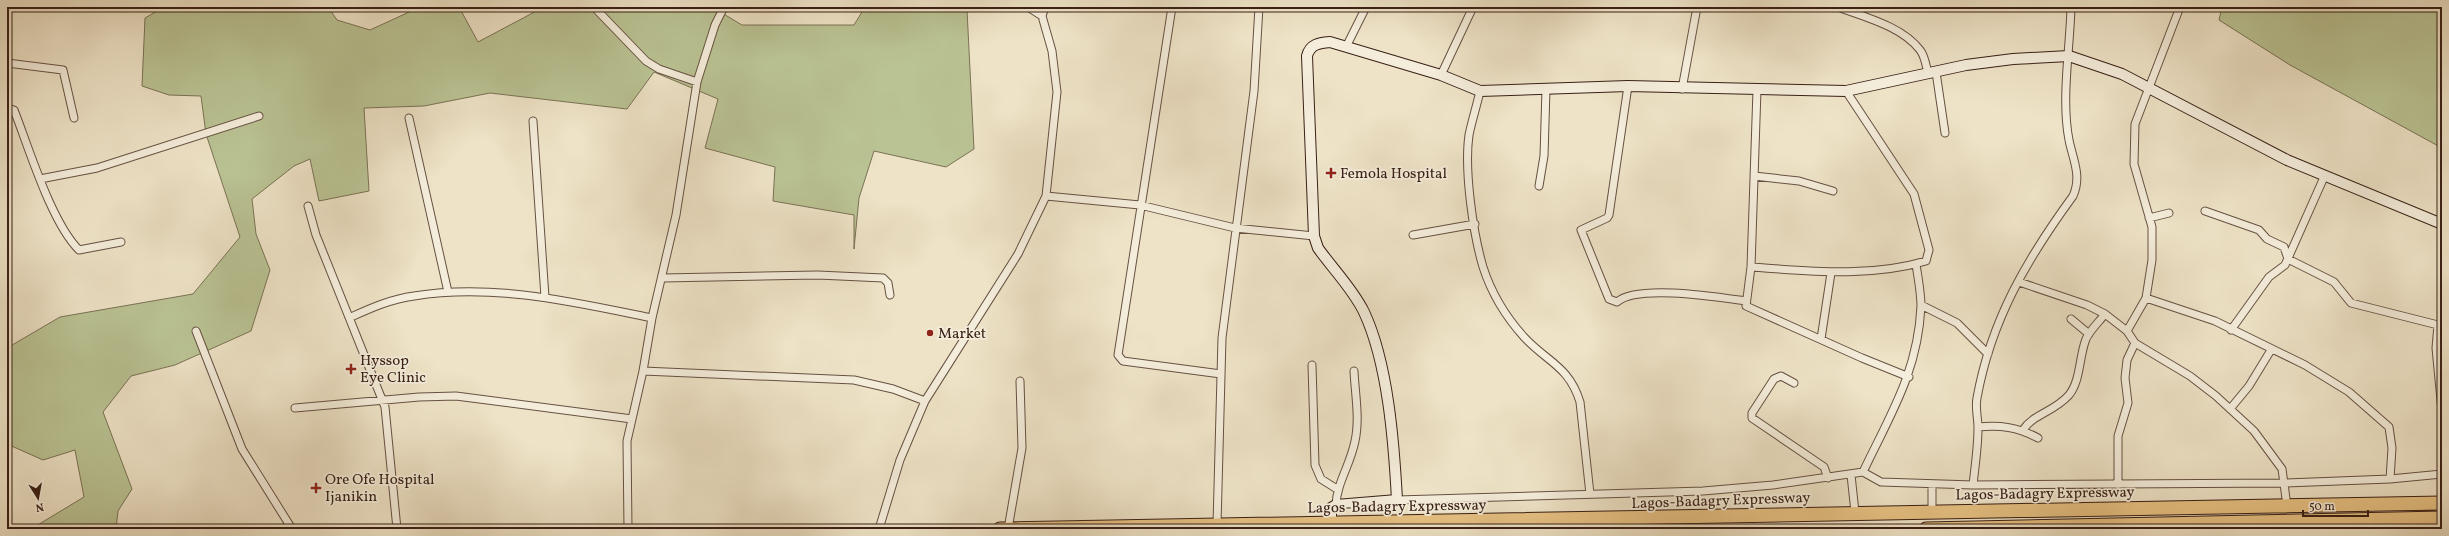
<svg xmlns="http://www.w3.org/2000/svg" width="2449" height="536" font-family="Vollkorn,serif">
<rect width="100%" height="100%" fill="#eee3c7"/>
<filter id="stains"><feTurbulence type="fractalNoise" baseFrequency=".005" numOctaves="4"/><feColorMatrix values="0 0 0 0 .2 0 0 0 0 .09 0 0 0 0 .02 0 0 0 .5 -.17"/></filter>
<radialGradient id="worn" r=".72"><stop offset=".6" stop-color="#630" stop-opacity="0"/><stop offset="1" stop-color="#630" stop-opacity=".3"/></radialGradient>
<path fill="#bac394" stroke="#7a7255" d="M 164,7 L 328,7 L 337,20 L 370,30 L 420,7 L 459,7 L 478,42 L 544,7 L 712,7 L 742,25 L 854,25 L 865,7 L 969,7 L 967,10 L 974,149 L 946,167 L 874,151 L 859,198 L 854,249 L 854,215 L 773,201 L 775,167 L 705,148 L 718,99 L 654,72 L 627,109 L 490,93 L 424,106 L 364,108 L 369,191 L 319,201 L 310,159 L 294,166 L 252,199 L 256,234 L 270,270 L 251,331 L 175,365 L 131,376 L 103,412 L 132,489 L 118,511 L 116,529 L 31,529 L 84,497 L 75,450 L 43,460 L 7,444 L 7,348 L 60,317 L 193,294 L 240,237 L 206,134 L 201,96 L 169,95 L 142,86 L 145,18 Z
M 2222,7 L 2442,7 L 2442,148 L 2290,65 L 2219,20 Z"/>
<g fill="none" stroke-linecap="round" stroke-linejoin="round">
<defs>
<path id="street" d="M 594,7 L 646,61 L 659,69 L 697,82
M 1028,7 L 1042,16
M 1172,7 L 1118,355 L 1123,361 L 1221,374
M 1838,7 C 1864,17 1902,26 1920,50 C 1925,56 1926,66 1928,73
M 1346,47 L 1366,7
M 7,63 L 63,70 L 74,118
M 1936,72 L 1945,133
M 1441,75 L 1473,7
M 1628,86 L 1609,215 L 1607,218 L 1581,230 L 1609,299 L 1617,302 C 1637,284 1717,297 1746,301
M 1682,89 L 1697,7
M 1757,90 L 1751,267 L 1746,306 L 1862,358 L 1909,377
M 1480,91 C 1477,105 1472,120 1469,135 C 1464,170 1473,233 1483,267 C 1491,292 1506,317 1524,337 C 1547,362 1569,366 1580,402 L 1590,494
M 7,108 L 14,110 C 29,148 51,222 79,250 L 121,242
M 409,118 L 448,292
M 533,121 L 545,297
M 1754,176 L 1799,181 L 1833,191
M 40,179 L 97,168 L 259,116
M 1539,186 L 1544,156 L 1546,89
M 1046,196 L 1140,205 L 1235,228 L 1314,236
M 308,206 L 316,235 L 385,407 L 397,529
M 2205,211 L 2259,230 L 2267,239 L 2284,247 L 2288,259 L 2334,282 L 2351,303 L 2438,325 L 2436,348 L 2442,411
M 2149,218 L 2169,213
M 1413,235 L 1475,224
M 1751,267 C 1810,271 1868,278 1926,261 L 1929,250 L 1914,194 L 1846,91
M 663,278 L 818,275 L 883,278 L 888,283 L 890,295
M 2019,282 L 2087,305 L 2105,314 L 2127,331 L 2135,343 L 2190,376 L 2216,396 L 2254,431 L 2282,469 L 2287,506
M 2146,298 L 2215,321 L 2305,365 L 2349,392 L 2389,427 L 2392,448 L 2390,479
M 1921,305 L 1957,323 L 1988,354
M 351,317 C 371,308 391,299 414,296 C 493,283 574,302 652,318
M 2071,319 L 2089,334
M 2231,330 L 2269,277 L 2285,265 L 2325,175
M 196,331 L 242,449 L 292,529
M 2127,331 L 2146,298 L 2152,260 L 2152,227 L 2134,164 L 2135,124 L 2180,7
M 1821,339 L 1831,273
M 1312,365 L 1315,465 L 1321,479 L 1337,489
M 643,371 L 854,380 L 893,389 L 925,401
M 1794,383 L 1781,376 L 1774,379 L 1752,413 L 1752,418 L 1824,467 L 1828,478
M 295,408 L 419,397 L 456,396 L 632,419
M 2230,409 L 2249,386 L 2271,350
M 1978,427 C 2001,425 2017,427 2038,438
M 2023,430 C 2033,414 2054,412 2069,395 C 2081,380 2079,356 2086,339 C 2090,330 2099,322 2105,314
M 1863,472 C 1890,415 1918,372 1921,306 C 1921,293 1918,278 1916,264
M 1851,475 L 1855,512
M 1973,485 C 1975,466 1978,447 1978,428 C 1978,417 1975,408 1977,398 C 1991,320 2027,259 2073,196 C 2082,176 2073,160 2069,140 C 2061,99 2070,49 2071,7
M 2118,485 L 2118,436 L 2128,403 L 2125,378 L 2127,360 L 2135,343
M 1397,500 L 1703,491 L 1773,485 L 1863,472 L 1881,482 L 1973,485 L 2285,483 L 2390,479 L 2442,474
M 1336,505 C 1337,482 1350,466 1355,441 C 1360,419 1355,393 1354,371
M 1932,511 L 1932,484
M 1217,525 L 1222,338 L 1254,91 L 1259,7
M 628,529 L 627,441 L 643,371 L 652,318 L 676,215 L 697,82 L 715,25 L 724,7
M 879,529 L 900,460 L 925,401 L 1018,254 L 1046,196 L 1057,92 L 1052,51 L 1042,16 L 1045,7
M 1008,529 L 1022,448 L 1020,381"/>
<path id="secondary" d="M 1331,522 L 1331,508 L 1336,505 L 1397,500 C 1394,443 1388,363 1364,312 C 1353,289 1332,268 1318,248 L 1314,236 L 1307,56 C 1310,44 1319,43 1330,42 L 1441,75 L 1480,91 L 1628,86 L 1846,91 L 1966,65 L 2013,59 L 2069,56 L 2122,74 L 2287,160 L 2442,224"/>
<path id="highway" d="M 1000,529 L 2442,503
M 1926,529 L 2442,518"/>
</defs>
<use href="#street" stroke="#665142" stroke-width="9"/>
<use href="#secondary" stroke="#392016" stroke-width="12"/>
<use href="#highway" stroke="#392016" stroke-width="15"/>
<use href="#street" stroke="#f4eddb" stroke-width="7"/>
<use href="#secondary" stroke="#f4eddb" stroke-width="10"/>
<use href="#highway" stroke="#e7c284" stroke-width="13"/>
</g>
<g fill="#8f2418" stroke="#f4eddb" stroke-width="1.5">
<path d="M1329 167h4v4h4v4h-4v4h-4v-4h-4v-4h4z"/>
<circle cx="930" cy="333" r="4"/>
<path d="M349 363h4v4h4v4h-4v4h-4v-4h-4v-4h4z"/>
<path d="M314 482h4v4h4v4h-4v4h-4v-4h-4v-4h4z"/>
</g>
<g text-anchor="middle" stroke-width="3.5" stroke-linejoin="round" paint-order="stroke">
<g font-size="15" fill="#392016" stroke="#f4eddb" text-anchor="start">
<text x="1340" y="178">Femola Hospital</text>
<text x="938" y="338">Market</text>
<text x="360" y="365">Hyssop<tspan x="360" dy="17">Eye Clinic</tspan></text>
<text x="325" y="484">Ore Ofe Hospital<tspan x="325" dy="17">Ijanikin</tspan></text>
</g>
<g font-size="15" fill="#392016" stroke="#f4eddb">
<text transform="translate(2045 493) rotate(-1)" y="5">Lagos-Badagry Expressway</text>
<text transform="translate(1721 500) rotate(-2)" y="5">Lagos-Badagry Expressway</text>
<text transform="translate(1397 506) rotate(-1)" y="5">Lagos-Badagry Expressway</text>
</g>
</g>
<rect width="2449" height="536" fill="none" stroke="#eee3c7" stroke-width="24"/>
<rect x="8" y="8" width="2433" height="520" fill="none" stroke="#392016" stroke-width="2"/>
<rect x="12" y="12" width="2425" height="512" fill="none" stroke="#392016"/>
<g transform="translate(38 498) rotate(169)" stroke="#f4eddb" stroke-width="3" paint-order="stroke">
<path d="M0-3L7 15L0 10L-7 15Z" fill="#392016"/>
<text y="-6" font-size="11" font-weight="bold" text-anchor="middle" fill="#392016">N</text>
</g>
<path d="M2303 510v6h65v-6" fill="none" stroke="#392016" stroke-width="2"/>
<text x="2309" y="510" font-size="12" fill="#392016" stroke="#f4eddb" stroke-width="3" paint-order="stroke">50 m</text>
<rect width="100%" height="100%" filter="url(#stains)"/>
<rect width="100%" height="100%" fill="url(#worn)"/>
</svg>
